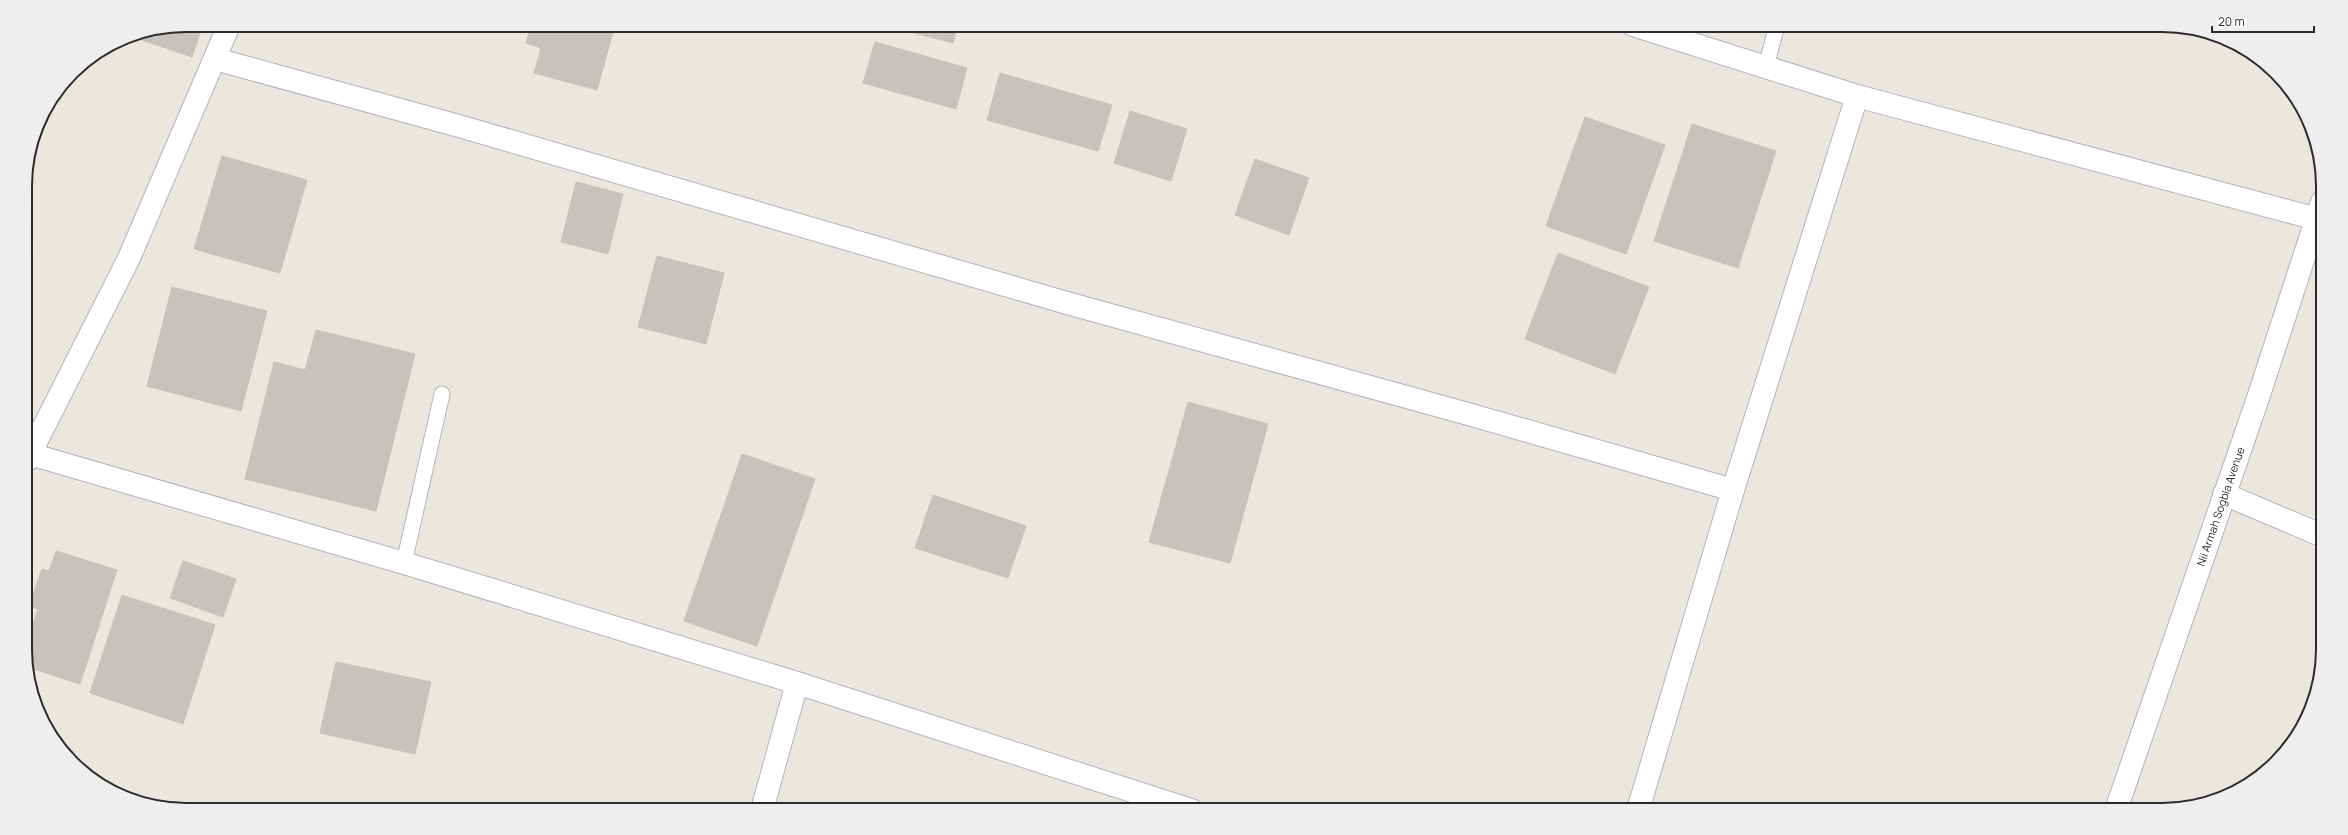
<svg xmlns="http://www.w3.org/2000/svg" width="2348" height="835" font-family="Manrope,sans-serif">
<rect width="100%" height="100%" fill="#ebe7de"/>
<path fill="#c6c3be" stroke="#c6c2b8" d="M 186,25 L 203,25 L 192,57 L 130,36 Z
M 531,25 L 615,25 L 597,90 L 534,73 L 541,48 L 526,43 Z
M 883,25 L 958,25 L 953,43 Z
M 875,42 L 967,68 L 956,109 L 863,83 Z
M 1000,73 L 1112,105 L 1098,151 L 987,120 Z
M 68,80 L 60,100 L 55,98 Z
M 1130,111 L 1187,129 L 1171,181 L 1114,163 Z
M 1585,117 L 1665,145 L 1626,254 L 1546,226 Z
M 1692,124 L 1776,151 L 1738,268 L 1654,241 Z
M 222,156 L 307,180 L 280,273 L 194,249 Z
M 1255,159 L 1309,178 L 1289,235 L 1235,215 Z
M 576,182 L 623,194 L 608,254 L 561,242 Z
M 1558,253 L 1649,287 L 1615,374 L 1525,339 Z
M 657,256 L 724,273 L 706,344 L 638,327 Z
M 172,287 L 267,311 L 241,411 L 147,386 Z
M 316,330 L 415,354 L 376,511 L 245,479 L 274,362 L 305,370 Z
M 1188,402 L 1268,424 L 1230,563 L 1149,542 Z
M 742,454 L 815,479 L 757,646 L 684,621 Z
M 933,495 L 1026,526 L 1008,578 L 915,548 Z
M 56,551 L 117,570 L 80,684 L 28,667 L 28,640 L 38,609 L 29,606 L 42,569 L 49,571 Z
M 183,561 L 236,579 L 223,617 L 170,598 Z
M 122,595 L 215,625 L 183,724 L 90,693 Z
M 336,662 L 431,682 L 415,754 L 320,733 Z"/>
<g fill="none" stroke-linecap="round" stroke-linejoin="round">
<defs>
<path id="service" d="M 1766,67 L 1777,25
M 404,563 L 442,394"/>
<g id="minor">
<path d="M 1633,25 L 1857,96 L 2317,219"/>
<path d="M 215,59 L 459,126 L 1067,303 L 1468,414 L 1733,490"/>
<path d="M 30,454 L 404,563 L 797,683 L 1191,810"/>
<path d="M 27,460 L 129,258 L 229,25"/>
<path d="M 2224,494 L 2323,536"/>
<path d="M 762,810 L 797,683"/>
<path d="M 1638,810 L 1733,490 L 1857,96"/>
<path id="s1" d="M 2116,810 L 2258,398 L 2322,202"/>
</g>
</defs>
<use href="#service" stroke="#b2b3bd" stroke-width="17"/>
<use href="#minor" stroke="#b2b3bd" stroke-width="24"/>
<use href="#service" stroke="#fff" stroke-width="15"/>
<use href="#minor" stroke="#fff" stroke-width="22"/>
</g>
<g text-anchor="middle" stroke-width="4" stroke-linejoin="round" paint-order="stroke">
<g font-size="11" fill="#2b2b2b" stroke="#fff">
<text dy="4" stroke="none"><textPath href="#s1" startOffset="321">Nii Armah Sogbla Avenue</textPath></text>
</g>
</g>
<path d="M0 0H2348V835H0ZM186 32H2162A154 154 0 0 1 2316 186V649A154 154 0 0 1 2162 803H186A154 154 0 0 1 32 649V186A154 154 0 0 1 186 32Z" fill="#eee" fill-rule="evenodd"/>
<path fill="none" stroke="#2b2b2b" stroke-width="2" d="M186 32H2162A154 154 0 0 1 2316 186V649A154 154 0 0 1 2162 803H186A154 154 0 0 1 32 649V186A154 154 0 0 1 186 32Z"/>
<path d="M2212 26v6h102v-6" fill="none" stroke="#2b2b2b" stroke-width="2"/>
<text x="2218" y="26" font-size="12" fill="#2b2b2b" stroke="#ffffff" stroke-width="3" paint-order="stroke">20 m</text>
</svg>
